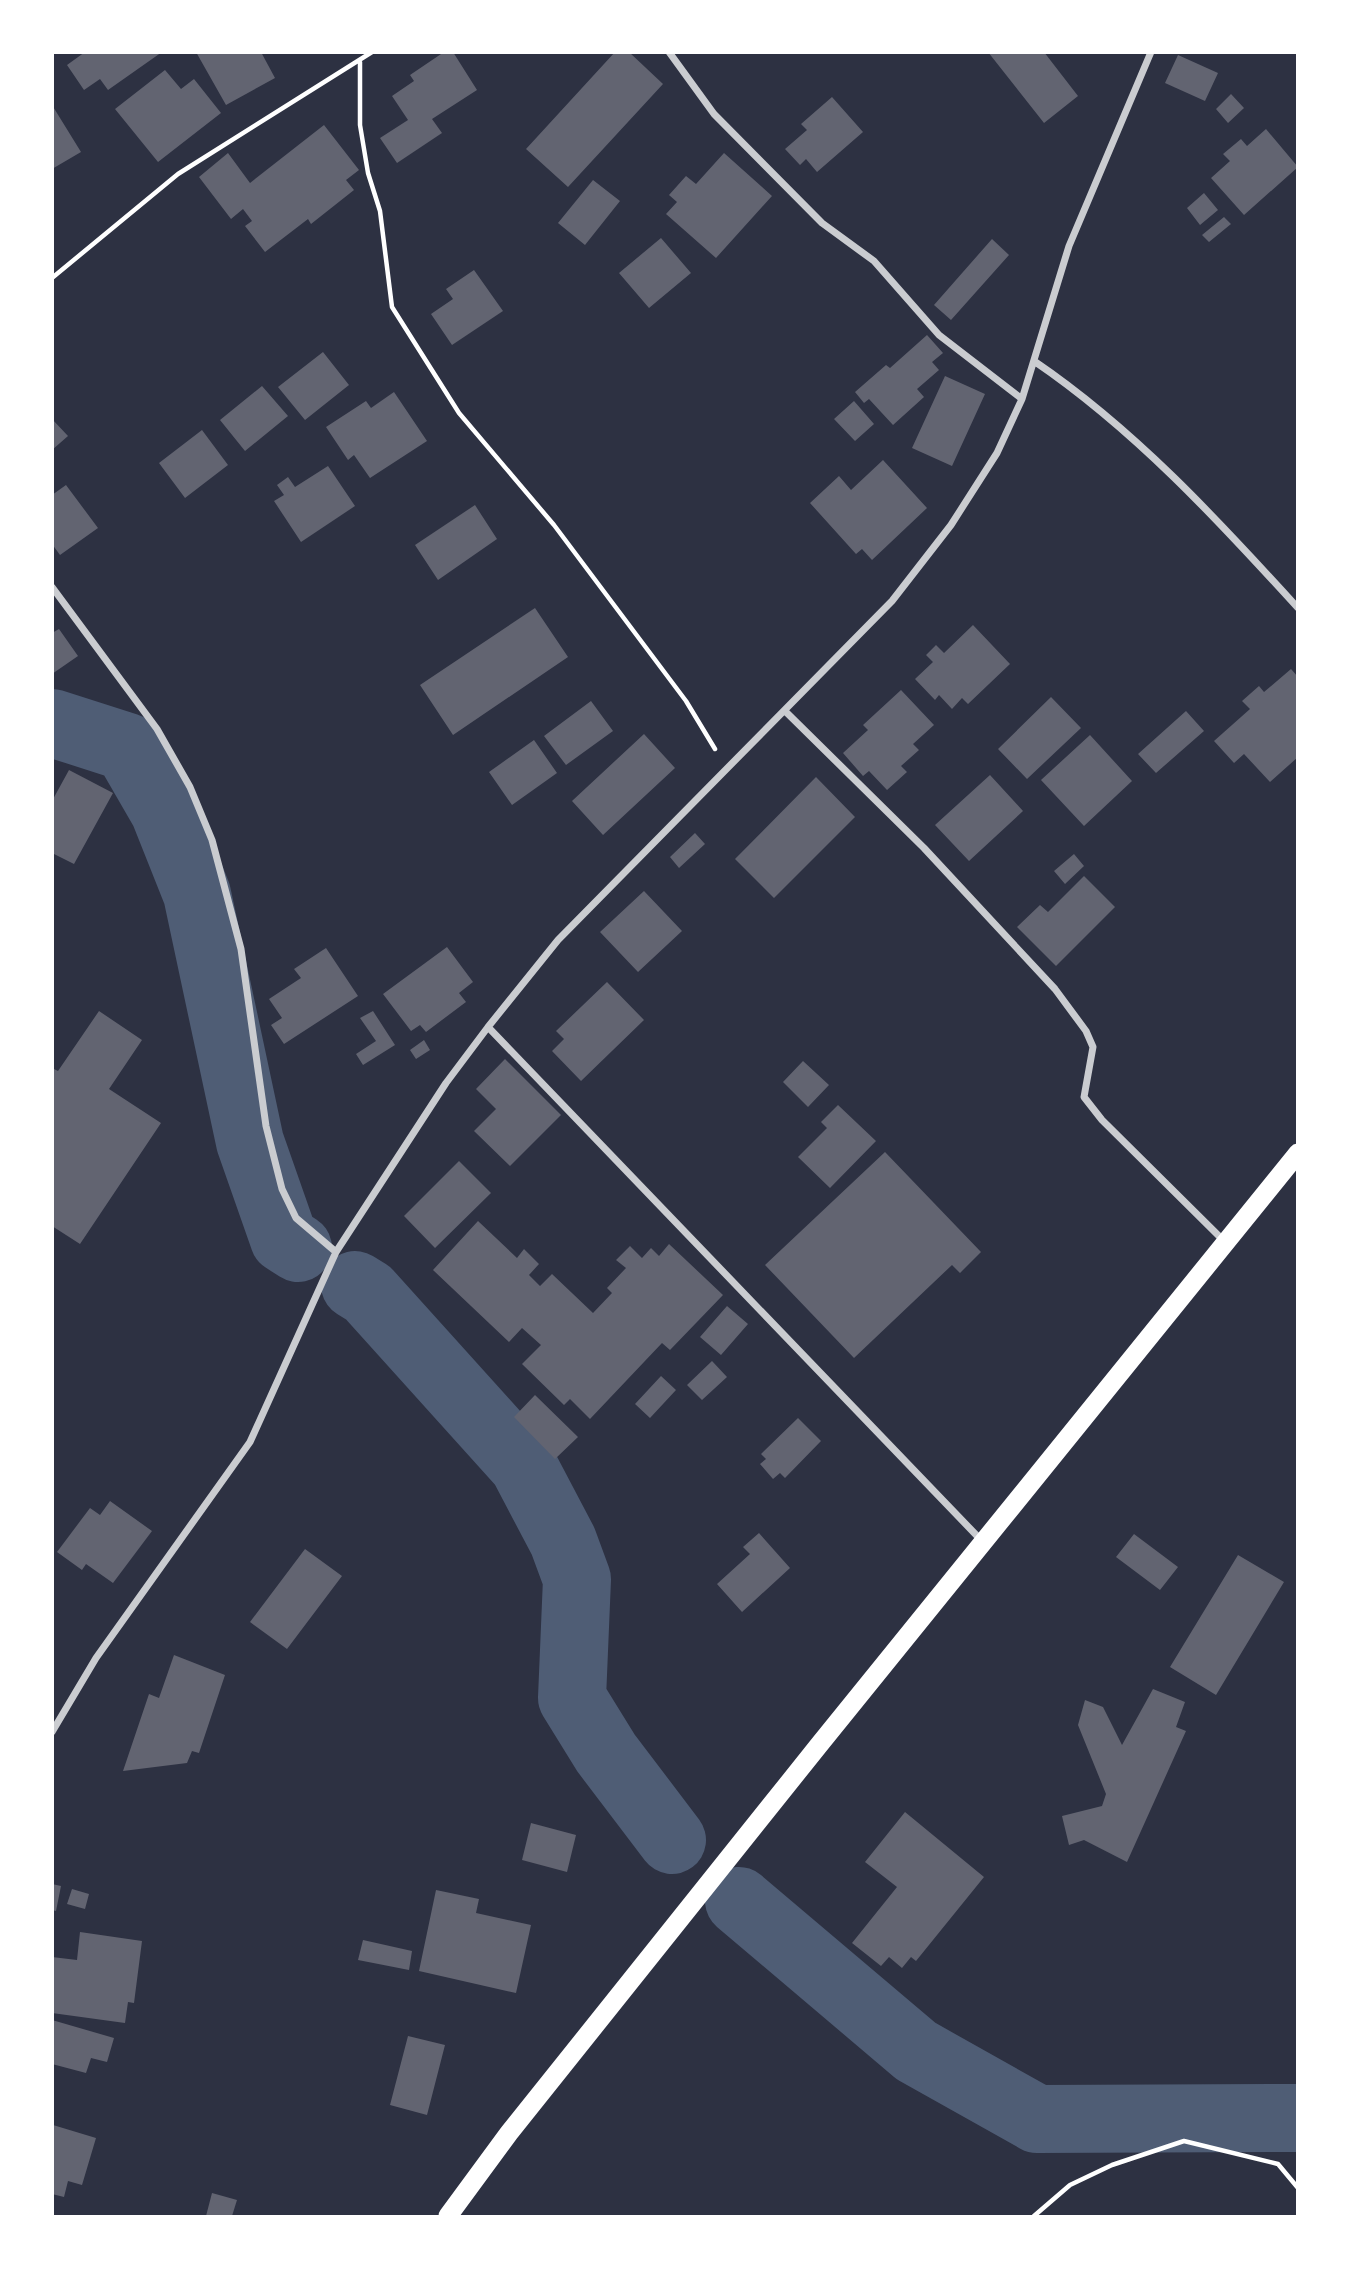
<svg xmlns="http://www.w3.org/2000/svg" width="1350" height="2269" font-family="'DejaVu Sans',sans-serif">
<rect width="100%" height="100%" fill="#2d3142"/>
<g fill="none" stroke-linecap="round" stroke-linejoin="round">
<path stroke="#4f5d75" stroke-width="68" d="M 52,723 L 127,747 L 164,811 L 197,894 L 250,1142 L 284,1239 L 298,1248
M 355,1285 L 368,1293 L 523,1465 L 563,1541 L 577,1579 L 572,1698 L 606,1753 L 672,1840
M 739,1901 L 916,2051 L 1037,2119 L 1298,2118"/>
</g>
<path fill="#626471" d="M 85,52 L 162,52 L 108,90 L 100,79 L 84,90 L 67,65 Z
M 196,52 L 261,52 L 275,78 L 226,105 Z
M 444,52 L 453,52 L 477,90 L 432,119 L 442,133 L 397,163 L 380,138 L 408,120 L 392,96 L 414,81 L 410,75 Z
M 615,52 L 629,52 L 663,84 L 568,187 L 526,149 Z
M 988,52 L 1044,52 L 1078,96 L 1044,123 Z
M 1178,55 L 1218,73 L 1205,101 L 1165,83 Z
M 165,70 L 181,89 L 194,79 L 221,113 L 158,162 L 115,109 Z
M 1231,94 L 1244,108 L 1228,123 L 1216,109 Z
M 832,97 L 863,132 L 817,172 L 806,159 L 800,165 L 785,149 L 807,130 L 801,124 Z
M 52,105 L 81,152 L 52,169 Z
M 324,125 L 359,170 L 346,180 L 354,190 L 311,224 L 308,219 L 265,252 L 245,226 L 252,221 L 243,209 L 231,219 L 199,177 L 228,153 L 250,183 Z
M 1266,129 L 1298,167 L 1244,215 L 1211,178 L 1230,161 L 1223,154 L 1241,139 L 1247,146 Z
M 724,153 L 772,196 L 716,258 L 666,214 L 677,202 L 669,195 L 686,176 L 696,184 Z
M 593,180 L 620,201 L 585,245 L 558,223 Z
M 1204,193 L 1218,210 L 1200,225 L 1187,208 Z
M 1224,217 L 1231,224 L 1209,242 L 1202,235 Z
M 661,238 L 691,273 L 649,308 L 619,273 Z
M 992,239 L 1009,255 L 951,320 L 934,305 Z
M 474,270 L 503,311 L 452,345 L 431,314 L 453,299 L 446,289 Z
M 927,335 L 943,353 L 932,362 L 939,370 L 917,389 L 924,397 L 893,425 L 869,399 L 864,403 L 855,392 L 886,365 L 890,368 Z
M 323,352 L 349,385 L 305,420 L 278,387 Z
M 945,376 L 985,394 L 952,466 L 912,448 Z
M 262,386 L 288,416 L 245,451 L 220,420 Z
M 394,392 L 427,441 L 370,478 L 354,455 L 348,460 L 326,427 L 366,401 L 371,408 Z
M 854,401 L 874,424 L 855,441 L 834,419 Z
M 52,419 L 68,436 L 52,450 Z
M 202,430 L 228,465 L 185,498 L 159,463 Z
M 883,460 L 927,508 L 872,560 L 862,549 L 856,554 L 810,503 L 839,476 L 851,490 Z
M 328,466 L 355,506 L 301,542 L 274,501 L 284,495 L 277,485 L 288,477 L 295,487 Z
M 66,485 L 98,528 L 60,555 L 52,544 L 52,495 Z
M 475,505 L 497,539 L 438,580 L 415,545 Z
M 535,608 L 568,657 L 453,735 L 420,685 Z
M 973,625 L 1010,664 L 968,704 L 962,698 L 952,709 L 939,695 L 935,700 L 915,679 L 933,662 L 926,655 L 936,645 L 944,653 Z
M 59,629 L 78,656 L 52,674 L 52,633 Z
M 1291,669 L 1298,677 L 1298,757 L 1270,782 L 1244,754 L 1234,763 L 1214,741 L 1250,709 L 1242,701 L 1259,686 L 1264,692 Z
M 901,690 L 934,725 L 913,744 L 919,750 L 901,766 L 907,772 L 887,790 L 869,771 L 863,776 L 843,753 L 868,730 L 863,725 Z
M 1051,697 L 1081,728 L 1027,779 L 998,749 Z
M 591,701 L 613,731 L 566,765 L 544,736 Z
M 1186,711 L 1204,731 L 1156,773 L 1138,754 Z
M 644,734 L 675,768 L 603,835 L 572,801 Z
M 1090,735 L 1132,781 L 1084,826 L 1041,780 Z
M 534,740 L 557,773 L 512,805 L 489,772 Z
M 69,770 L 113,793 L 74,864 L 52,853 L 52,801 Z
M 990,775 L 1023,811 L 969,861 L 935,825 Z
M 816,777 L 855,817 L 774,898 L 735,859 Z
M 695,833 L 705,844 L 679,868 L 670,857 Z
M 1074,854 L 1084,866 L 1065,884 L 1054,871 Z
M 1084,876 L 1115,907 L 1056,966 L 1017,927 L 1040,905 L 1048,912 Z
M 644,891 L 682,931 L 638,972 L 600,932 Z
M 447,947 L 473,982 L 459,993 L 466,1002 L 426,1032 L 420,1025 L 411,1031 L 383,994 Z
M 326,948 L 358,996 L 284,1044 L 271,1025 L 282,1018 L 269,999 L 301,978 L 294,969 Z
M 607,982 L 644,1020 L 581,1081 L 552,1051 L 564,1039 L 556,1031 Z
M 99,1011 L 142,1040 L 109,1089 L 161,1123 L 80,1244 L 52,1226 L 52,1068 L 58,1071 Z
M 373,1011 L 395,1045 L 363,1065 L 356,1054 L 376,1041 L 360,1018 Z
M 424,1040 L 430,1050 L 416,1059 L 410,1050 Z
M 505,1059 L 561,1115 L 510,1166 L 474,1131 L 496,1109 L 476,1089 Z
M 803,1061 L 829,1085 L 808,1107 L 783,1082 Z
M 838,1105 L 876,1141 L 830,1188 L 798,1157 L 827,1128 L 821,1122 Z
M 885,1152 L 981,1252 L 960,1273 L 952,1265 L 854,1358 L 765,1265 Z
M 459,1161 L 491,1193 L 435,1248 L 404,1216 Z
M 478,1221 L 517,1258 L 524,1249 L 539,1264 L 529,1275 L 540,1286 L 552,1274 L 593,1313 L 612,1293 L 607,1288 L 626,1268 L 616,1260 L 630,1246 L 642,1258 L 651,1248 L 659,1256 L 669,1244 L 723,1295 L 670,1350 L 662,1343 L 590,1419 L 570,1399 L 564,1405 L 522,1364 L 541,1345 L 522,1328 L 509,1342 L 433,1270 Z
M 727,1306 L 748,1324 L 721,1355 L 700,1337 Z
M 712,1361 L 727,1377 L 702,1400 L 687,1385 Z
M 661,1376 L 676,1390 L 650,1418 L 635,1404 Z
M 535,1395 L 578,1437 L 555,1459 L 514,1417 Z
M 798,1418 L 821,1441 L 785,1478 L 780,1473 L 773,1479 L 760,1464 L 766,1459 L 761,1454 Z
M 110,1501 L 152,1531 L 113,1583 L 86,1564 L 82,1570 L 57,1552 L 90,1508 L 100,1515 Z
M 759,1533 L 790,1568 L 742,1612 L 717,1584 L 750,1554 L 743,1547 Z
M 1134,1534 L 1178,1567 L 1160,1590 L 1116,1557 Z
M 305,1549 L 342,1576 L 287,1649 L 250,1622 Z
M 1238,1555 L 1284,1582 L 1216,1695 L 1170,1667 Z
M 174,1655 L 225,1675 L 199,1753 L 192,1751 L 187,1763 L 123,1771 L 149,1694 L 159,1698 Z
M 1153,1689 L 1185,1702 L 1176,1727 L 1186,1731 L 1127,1862 L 1084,1840 L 1069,1845 L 1062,1816 L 1102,1806 L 1106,1794 L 1078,1725 L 1085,1700 L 1103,1707 L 1122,1745 Z
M 905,1812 L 984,1877 L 916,1961 L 911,1957 L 902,1968 L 889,1957 L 881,1966 L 852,1943 L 897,1887 L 865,1862 Z
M 531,1823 L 576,1835 L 567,1872 L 522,1860 Z
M 52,1884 L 61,1886 L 56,1911 L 52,1910 Z
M 72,1889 L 89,1894 L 85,1909 L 67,1904 Z
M 436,1890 L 479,1899 L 476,1913 L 531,1925 L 516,1993 L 419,1971 Z
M 80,1932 L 142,1941 L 134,2003 L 128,2002 L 125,2023 L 52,2013 L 52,1957 L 77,1960 Z
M 363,1940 L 412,1951 L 409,1970 L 358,1960 Z
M 52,2020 L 114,2038 L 107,2062 L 91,2058 L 86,2073 L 52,2064 Z
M 408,2036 L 445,2045 L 427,2115 L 390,2105 Z
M 53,2125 L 96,2138 L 82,2185 L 68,2181 L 64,2197 L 52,2194 Z
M 212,2193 L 237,2200 L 232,2216 L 206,2216 Z"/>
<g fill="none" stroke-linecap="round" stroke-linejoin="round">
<path stroke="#fff" stroke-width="4.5" d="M 360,62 L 360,125 L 368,173 L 380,211 L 392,307 L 459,413 L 554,525 L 686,701 L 715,749
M 52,278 L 178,174 L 372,52
M 1034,2216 L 1070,2185 L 1112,2165 L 1184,2141 L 1278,2164 L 1298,2188"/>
<path stroke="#caccd0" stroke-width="7" d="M 669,52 L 714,114 L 822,223 L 874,261 L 939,335 L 1022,399
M 1034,361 C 1134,429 1217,519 1298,608
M 52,587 L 157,729 L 190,787 L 212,840 L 241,949 L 266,1126 L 282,1189 L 296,1218 L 336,1252
M 785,711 L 924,848 L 1055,989 L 1086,1031 L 1093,1047 L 1084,1097 L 1102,1120 L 1224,1241
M 488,1027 L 981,1540
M 52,1732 L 96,1658 L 250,1442 L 336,1252 L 446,1083 L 488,1027 L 558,940 L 892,601 L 951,525 L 997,453 L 1022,399 L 1069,246 L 1151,52"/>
<path stroke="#fff" stroke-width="19" d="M 448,2216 L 509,2133 L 819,1745 L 1298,1153"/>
</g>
<rect width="1350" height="2269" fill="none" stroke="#ffffff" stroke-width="108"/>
</svg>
